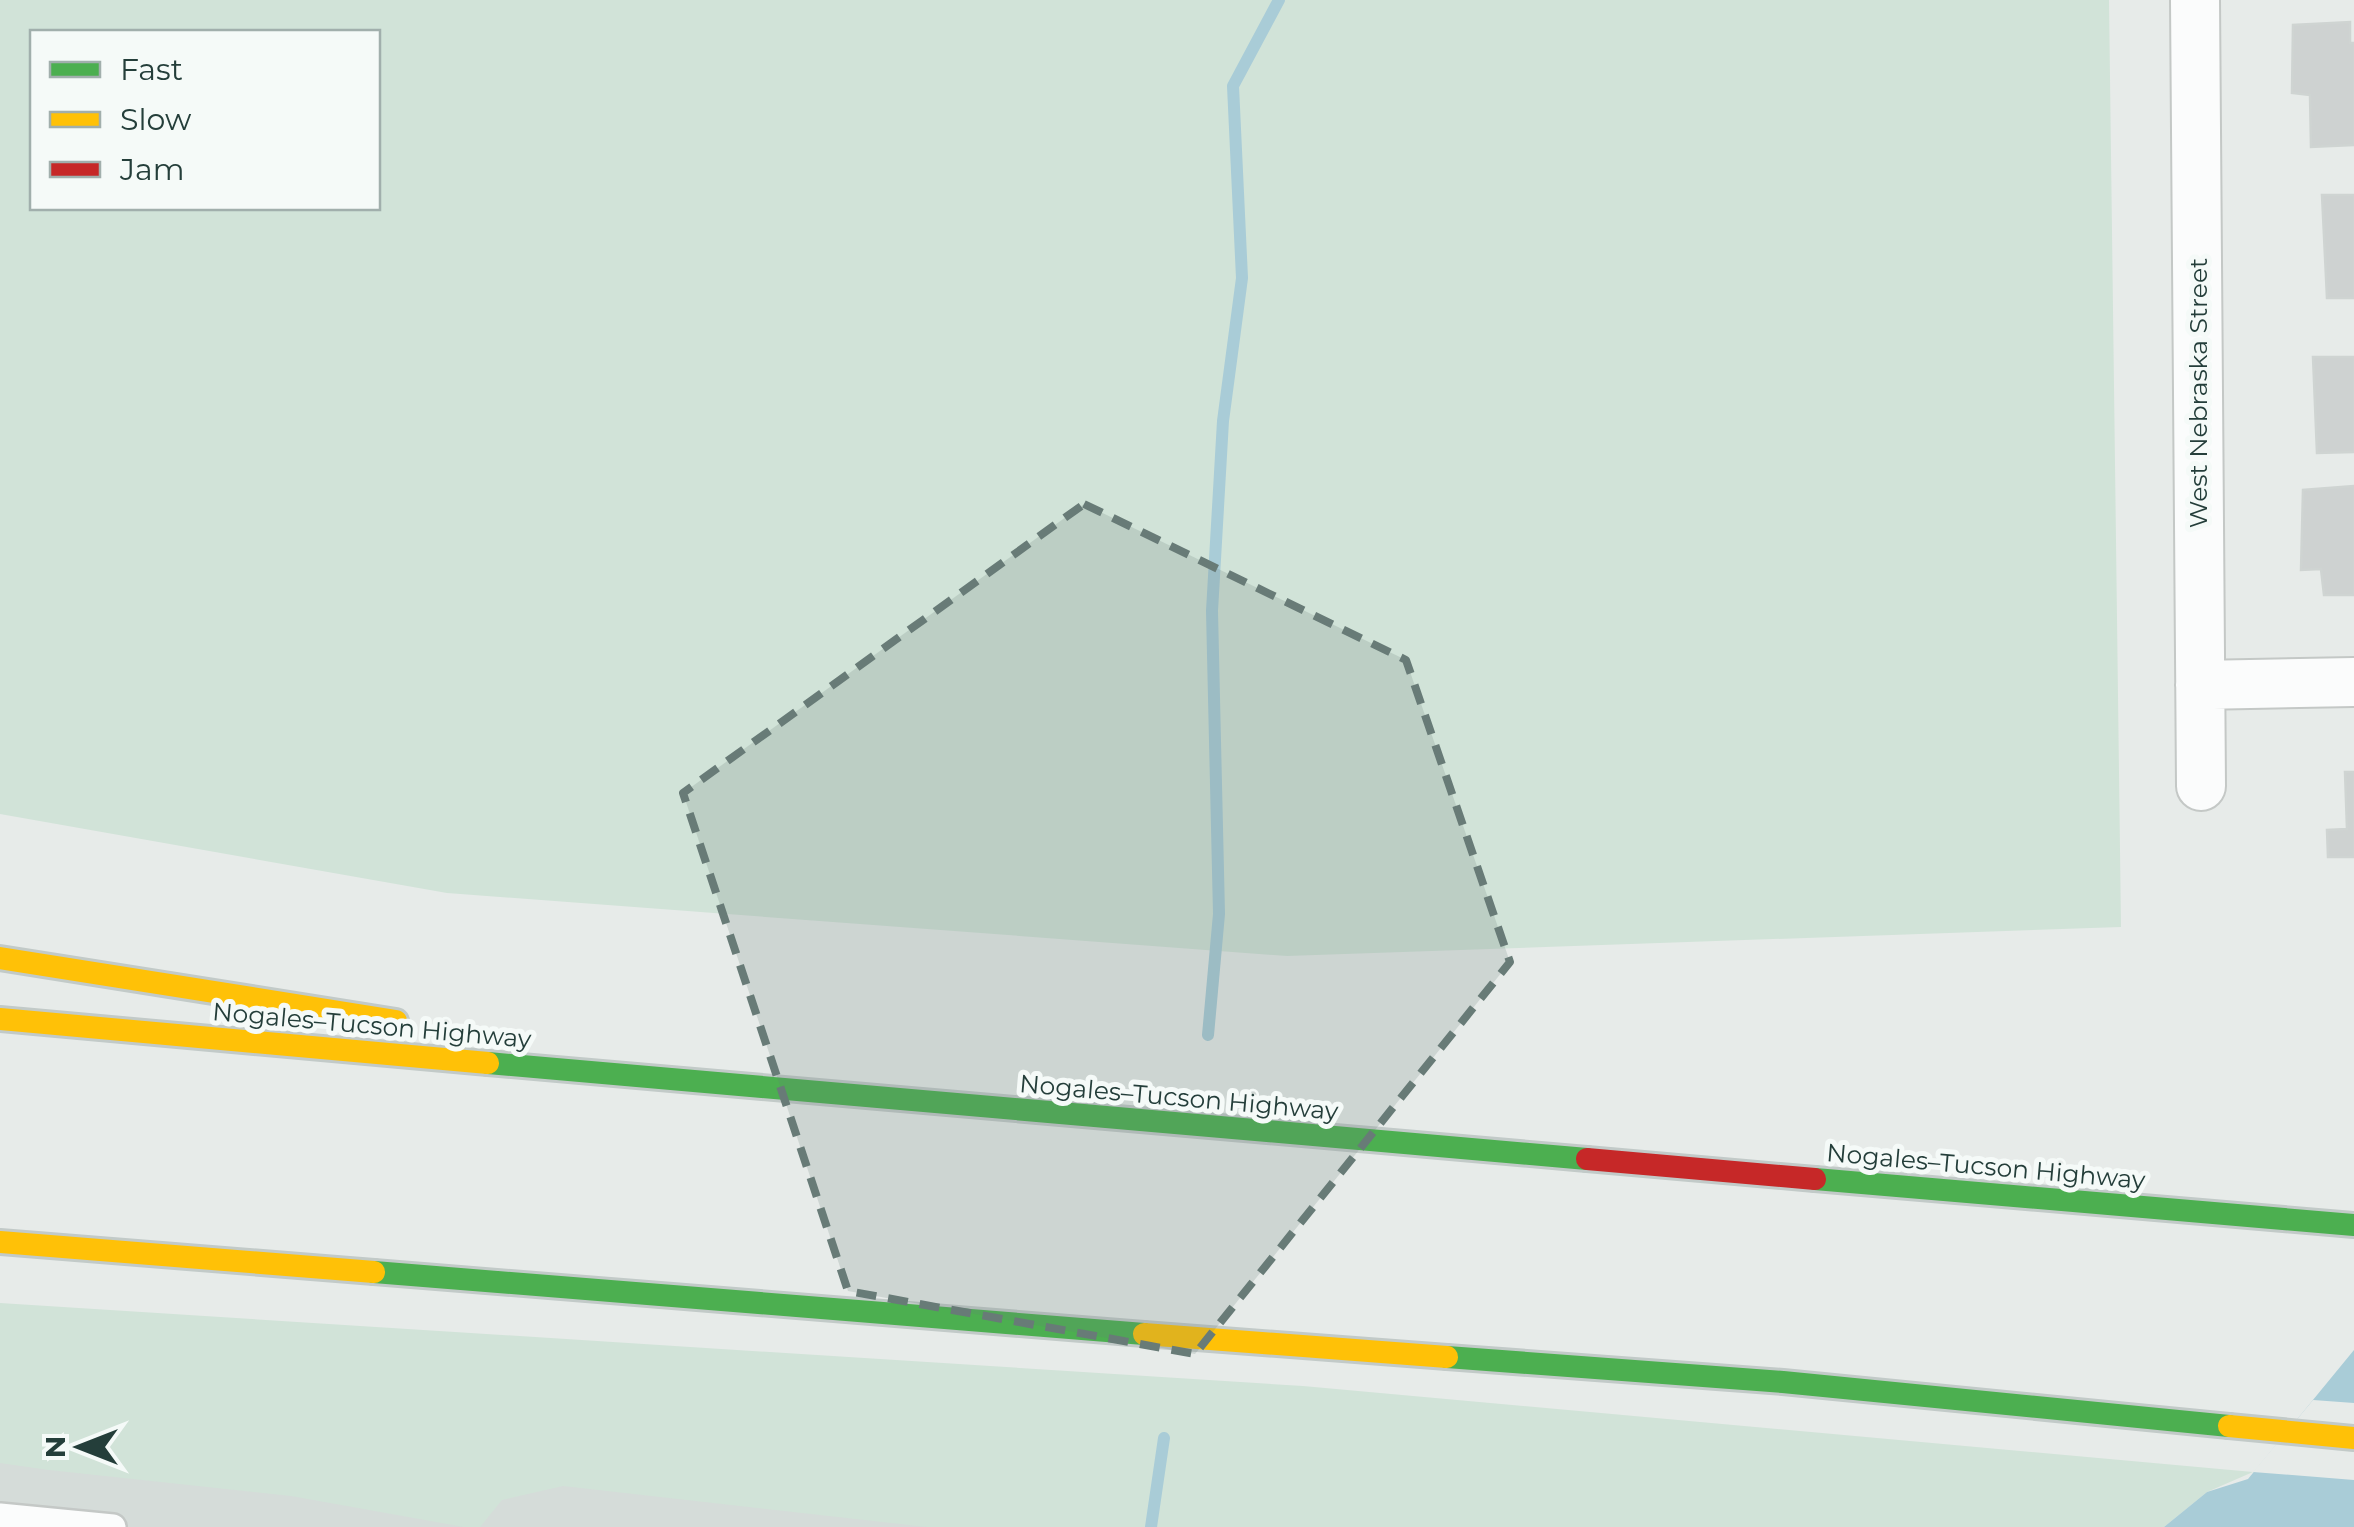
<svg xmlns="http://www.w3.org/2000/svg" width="2354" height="1527" font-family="Montserrat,sans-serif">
<rect width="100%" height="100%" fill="#e7ebe9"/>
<path fill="#d5dcd9" d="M 0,1432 L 1215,1527 L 0,1527 Z"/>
<path fill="#d1e3d8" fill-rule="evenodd" d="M 0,0 L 2109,0 L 2121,927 L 1287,956 L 447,893 L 0,814 ZM 378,32 L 378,208 L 32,208 L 32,32 Z
M 0,1303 L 1303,1386 L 2253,1472 L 2207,1492 L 2164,1527 L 927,1527 L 563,1486 L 502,1500 L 480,1527 L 464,1527 L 291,1496 L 49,1470 L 0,1463 Z"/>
<path fill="#a9ccd7" d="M 2354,1350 L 2354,1527 L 2164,1527 L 2207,1492 L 2248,1479 Z"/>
<path fill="#e7ebe9" d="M 2313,1400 L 2354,1403 L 2354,1480 L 2253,1472 Z"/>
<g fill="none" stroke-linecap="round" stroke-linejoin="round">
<path stroke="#a9ccd7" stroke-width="12" d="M 1208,1035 L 1219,914 L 1212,611 L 1223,421 L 1242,278 L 1233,86 L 1279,0
M 1151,1527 L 1164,1438"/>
</g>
<path fill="#ced2d1" stroke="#cfd4d2" stroke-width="2.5" d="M 2350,22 L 2350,43 L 2354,43 L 2354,145 L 2311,147 L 2310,95 L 2292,93 L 2293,25 Z
M 2322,195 L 2354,195 L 2354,298 L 2327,298 Z
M 2313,357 L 2354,357 L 2354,452 L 2317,453 Z
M 2354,486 L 2354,595 L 2324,595 L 2321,569 L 2301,570 L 2303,490 Z
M 2345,772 L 2354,772 L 2354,857 L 2328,857 L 2327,830 L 2347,829 Z"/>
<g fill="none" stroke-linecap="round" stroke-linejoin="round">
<defs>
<path id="lane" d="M 0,1516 L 113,1527"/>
<path id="street" d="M 2195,0 L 2201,786
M 2200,685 L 2354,682"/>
<path id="fast" d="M 488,1063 L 1587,1159
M 1815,1179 L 2354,1225
M 374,1272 L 1144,1334
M 1447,1357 L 1783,1382 L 2229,1426"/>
<path id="slow" d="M 0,958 L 396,1021
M 0,1019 L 488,1063
M 0,1242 L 374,1272
M 1144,1334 L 1447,1357
M 2229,1426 L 2354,1438"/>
<path id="jam" d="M 1587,1159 L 1815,1179"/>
</defs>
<use href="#lane" stroke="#c4c8c6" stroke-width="30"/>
<use href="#street" stroke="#c4c8c6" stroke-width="52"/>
<use href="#fast" stroke="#c2cac8" stroke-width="28"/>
<use href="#slow" stroke="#c2cac8" stroke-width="28"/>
<use href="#jam" stroke="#c2cac8" stroke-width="28"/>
<use href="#lane" stroke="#fbfcfc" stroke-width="25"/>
<use href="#street" stroke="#fbfcfc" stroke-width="48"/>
<use href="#fast" stroke="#4caf50" stroke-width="22"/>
<use href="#slow" stroke="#ffc107" stroke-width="22"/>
<use href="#jam" stroke="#c62828" stroke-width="22"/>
</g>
<path fill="#687b77" fill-opacity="0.2" stroke="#687b77" stroke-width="8" stroke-dasharray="20 12" stroke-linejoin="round" d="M 1084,504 L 1406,660 L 1510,962 L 1195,1354 L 848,1291 L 683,793 Z"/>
<g text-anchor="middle" stroke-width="10" stroke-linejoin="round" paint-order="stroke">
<g font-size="25" fill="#243e3a" stroke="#f5faf8">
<text transform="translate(2198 393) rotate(-90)" y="9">West Nebraska Street</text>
<text transform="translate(372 1025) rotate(5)" y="9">Nogales–Tucson Highway</text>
<text transform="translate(1179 1097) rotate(5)" y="9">Nogales–Tucson Highway</text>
<text transform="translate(1986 1166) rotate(5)" y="9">Nogales–Tucson Highway</text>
</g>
</g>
<rect x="30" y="30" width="350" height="180" fill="#f5faf8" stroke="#a1afac" stroke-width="2.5"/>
<rect x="50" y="62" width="50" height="15" fill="#4caf50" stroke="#a1afac" stroke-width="2.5"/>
<text x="120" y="80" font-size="30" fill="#243e3a">Fast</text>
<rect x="50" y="112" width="50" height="15" fill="#ffc107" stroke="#a1afac" stroke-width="2.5"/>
<text x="120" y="130" font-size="30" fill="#243e3a">Slow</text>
<rect x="50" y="162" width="50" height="15" fill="#c62828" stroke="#a1afac" stroke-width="2.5"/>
<text x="120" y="180" font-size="30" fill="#243e3a">Jam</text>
<g transform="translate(80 1447) rotate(270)" stroke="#f5faf8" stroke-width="8" paint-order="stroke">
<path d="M0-8L18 38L0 25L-18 38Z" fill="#243e3a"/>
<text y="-15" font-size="28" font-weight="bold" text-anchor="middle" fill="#243e3a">N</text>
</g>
</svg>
